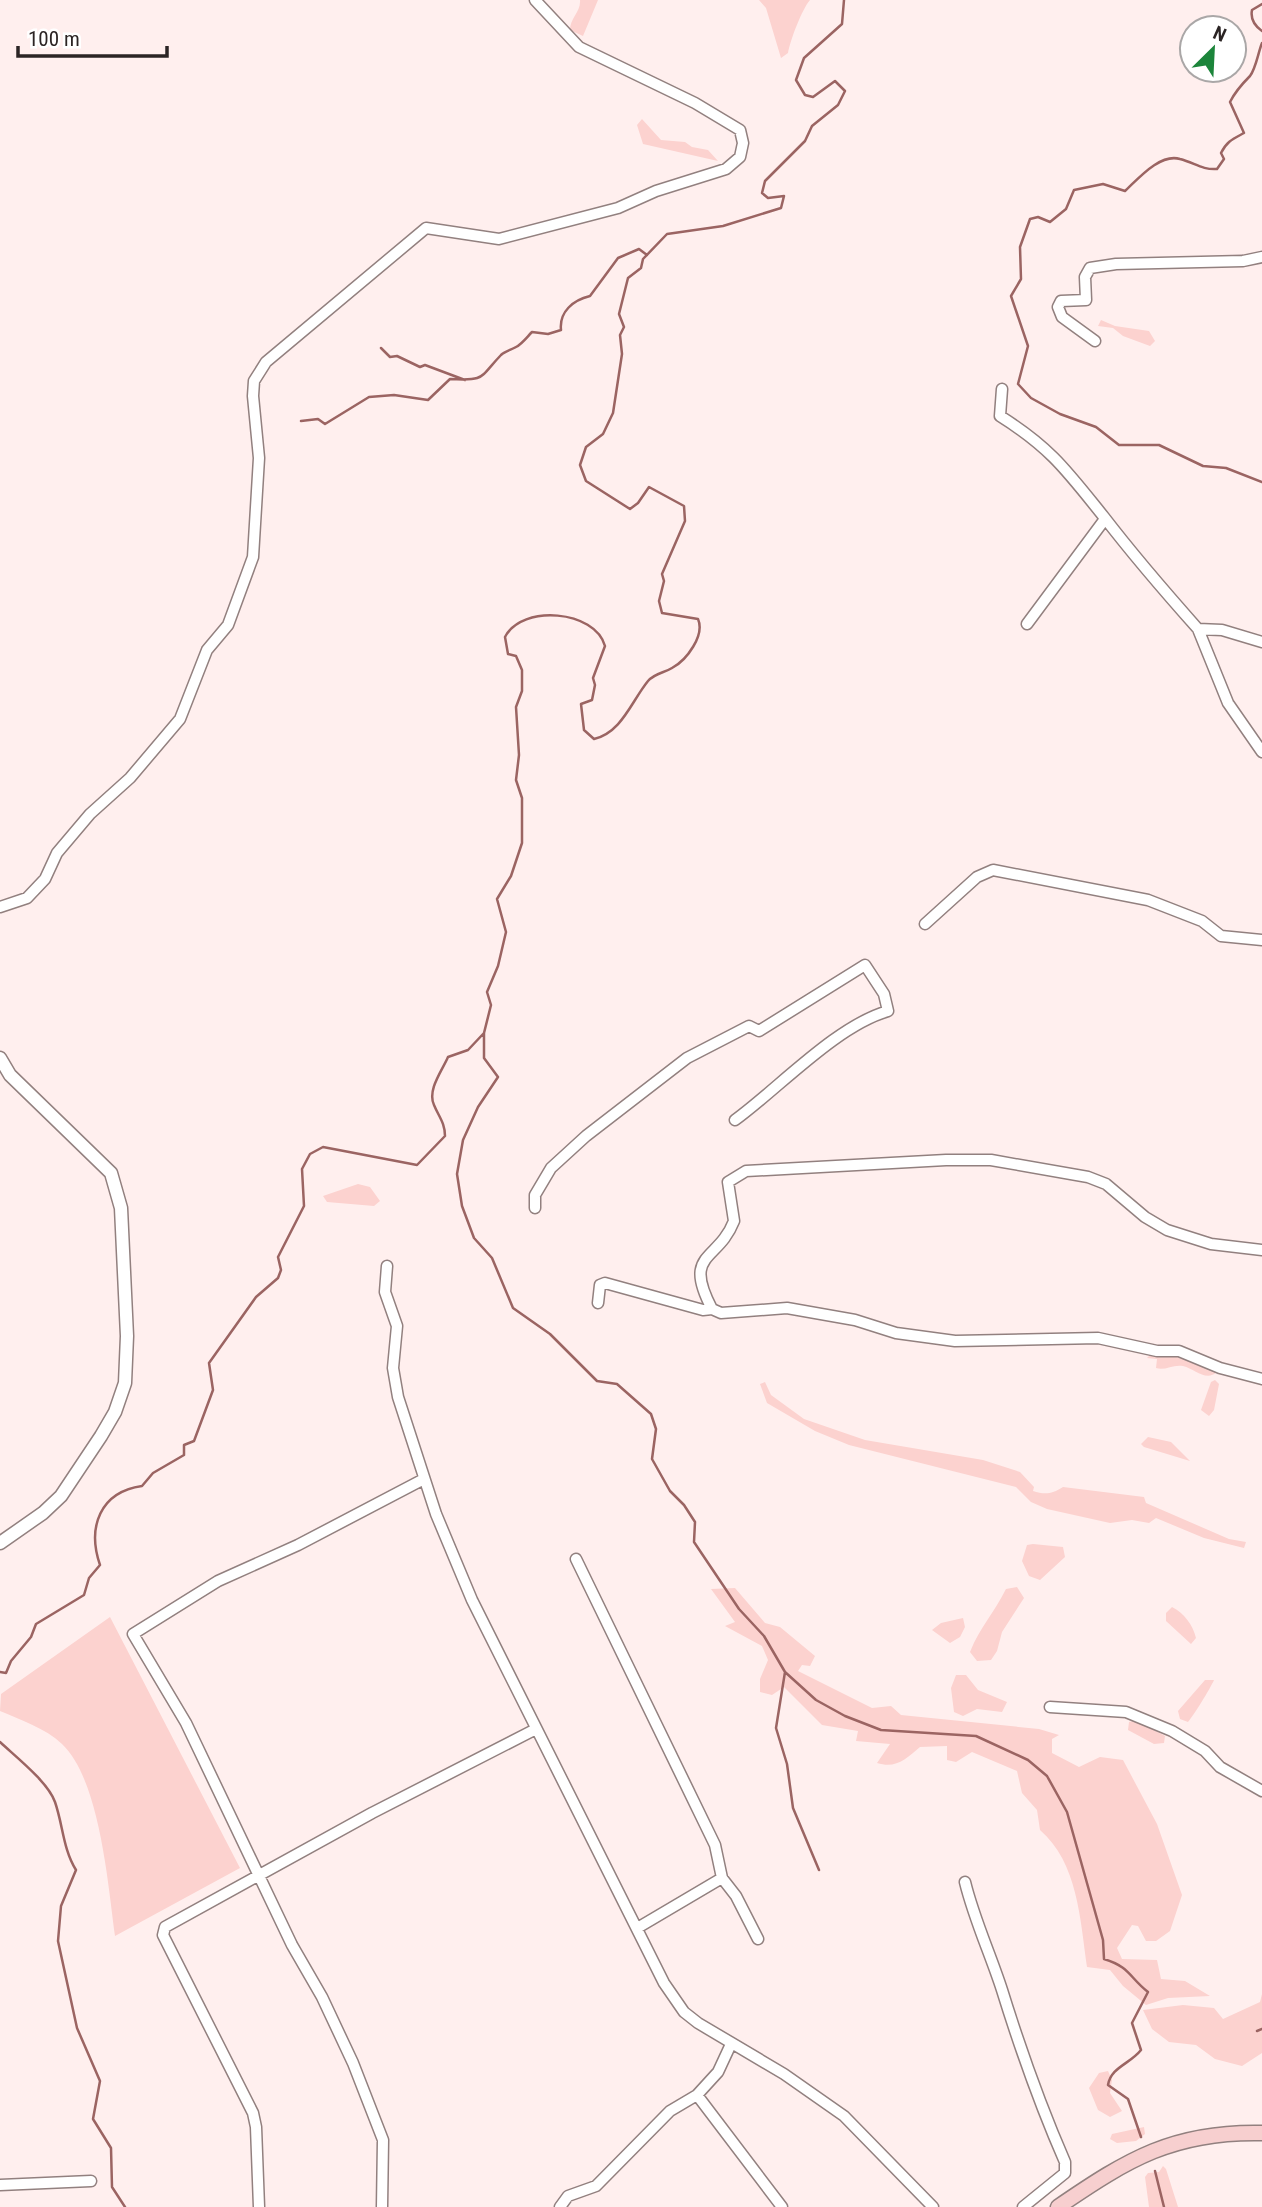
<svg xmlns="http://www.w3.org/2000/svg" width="1262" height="2207" font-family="'Roboto Condensed',sans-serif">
<rect width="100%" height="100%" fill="#ffefee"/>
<path fill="#fcd2cf" d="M 580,0 L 598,0 L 583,36 L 570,30 C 570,18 581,12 580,0 Z
M 810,0 C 802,9 790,41 788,53 L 781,58 L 766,8 L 759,0 Z
M 642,119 L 661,140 L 685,142 L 692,147 L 708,150 L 718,161 L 643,144 L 637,125 Z
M 1101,320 L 1115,326 L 1149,331 L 1155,341 L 1150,346 L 1123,336 L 1113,328 L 1098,326 Z
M 358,1184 L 370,1187 L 380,1201 L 374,1206 L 327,1202 L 323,1196 Z
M 1150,1355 L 1172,1355 L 1217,1372 C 1206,1382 1195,1369 1183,1366 C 1173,1364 1165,1371 1156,1368 L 1157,1359 L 1147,1358 Z
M 1215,1380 L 1219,1384 L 1214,1410 L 1209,1416 L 1201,1410 L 1211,1382 Z
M 765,1382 L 771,1395 L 804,1419 L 865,1440 L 983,1460 L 1020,1472 L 1034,1487 L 1033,1491 C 1045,1495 1052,1494 1063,1487 L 1144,1497 L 1146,1503 L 1229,1539 L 1246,1542 L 1244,1548 L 1204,1538 L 1156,1518 L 1149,1523 L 1132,1520 L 1110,1523 L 1047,1509 L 1031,1502 L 1016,1487 L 849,1445 L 815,1431 L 767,1403 L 760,1384 Z
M 1148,1437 L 1171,1442 L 1190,1461 L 1144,1447 L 1141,1444 Z
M 1033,1544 L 1063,1547 L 1065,1557 L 1040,1580 L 1029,1576 L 1022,1561 L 1027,1545 Z
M 1017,1587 L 1024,1598 L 1002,1632 L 997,1651 L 991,1660 L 977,1661 L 970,1652 C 980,1627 994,1613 1006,1589 Z
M 735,1588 L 765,1623 L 780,1627 L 815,1656 L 810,1666 L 802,1665 L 798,1671 L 872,1708 L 891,1706 L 901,1715 L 1039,1729 L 1059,1735 L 1052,1739 L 1052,1753 L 1079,1767 L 1100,1757 L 1123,1760 L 1157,1824 L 1182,1895 L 1170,1931 L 1156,1941 L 1146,1941 L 1138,1926 L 1132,1925 L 1117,1948 L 1122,1959 L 1157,1960 L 1161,1979 L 1185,1981 L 1210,1996 L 1168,1998 L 1146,2005 L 1123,1986 L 1110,1970 L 1087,1967 C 1080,1919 1078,1863 1040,1830 L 1037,1810 L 1022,1793 L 1017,1771 L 972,1752 L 956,1762 L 947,1760 L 947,1746 L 920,1747 C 906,1759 896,1769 877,1763 L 890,1744 L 856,1741 L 858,1731 L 822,1725 L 784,1687 L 772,1695 L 760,1692 L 760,1679 L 768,1660 L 762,1646 L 725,1626 L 735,1622 L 711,1589 Z
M 1172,1607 C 1184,1613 1193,1625 1196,1638 L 1191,1644 L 1166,1621 L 1166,1613 Z
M 110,1617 L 240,1868 L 115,1936 C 108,1885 100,1780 62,1744 C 45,1728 21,1720 0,1711 L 1,1694 Z
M 963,1618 L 965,1627 L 960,1637 L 950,1643 L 932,1630 L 941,1623 Z
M 956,1675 L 966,1675 L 978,1690 L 1007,1702 L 1002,1712 L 977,1709 L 963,1716 L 954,1712 L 951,1688 Z
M 1205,1680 L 1214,1680 C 1210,1689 1194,1715 1188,1722 L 1180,1719 L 1178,1711 Z
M 1136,1720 L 1165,1736 L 1164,1743 L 1154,1744 L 1128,1730 L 1129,1722 Z
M 1262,1994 L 1262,2053 L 1242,2066 L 1215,2059 L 1196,2045 L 1169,2042 L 1152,2029 L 1143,2010 L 1183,2005 L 1214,2008 L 1223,2019 L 1260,2002 Z
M 1108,2071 L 1112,2080 L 1110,2093 L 1122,2111 L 1110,2117 L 1098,2110 L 1089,2088 L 1099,2073 Z
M 1144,2127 L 1145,2134 L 1136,2141 L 1117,2143 L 1110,2139 L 1112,2134 Z
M 1163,2166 L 1166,2169 L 1178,2207 L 1149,2207 L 1145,2177 L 1148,2173 L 1159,2172 Z"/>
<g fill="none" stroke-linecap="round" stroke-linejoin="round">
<path stroke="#9b6462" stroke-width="2.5" d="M 844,0 L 842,24 L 804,58 L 796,80 L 805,95 L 813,97 L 835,81 L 845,91 L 838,105 L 812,126 L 805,141 L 765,181 L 762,193 L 768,198 L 784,196 L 781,208 L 723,226 L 667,234 L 643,259 L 641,268 L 628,278 L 619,314 L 624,327 L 620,335 L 622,354 L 613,413 L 603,434 L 586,447 L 580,465 L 586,481 L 630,509 L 638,503 L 649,487 L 684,506 L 685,521 L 662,574 L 664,581 L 659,601 L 662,613 L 698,619 C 705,635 687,660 672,668 C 664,673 655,673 648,681 C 631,702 622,732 594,739 L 584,730 L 581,704 L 592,700 L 595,685 L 593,678 L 605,646 C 595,610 522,604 505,637 L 508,654 L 516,656 L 522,670 L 522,691 L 516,707 L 519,755 L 516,780 L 522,798 L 522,843 L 511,876 L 497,899 L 506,932 L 498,966 L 487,992 L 491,1005 L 484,1033 L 484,1058 L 498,1077 L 478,1107 L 463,1140 L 457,1174 L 462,1206 L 474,1238 L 492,1258 L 513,1308 L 550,1334 L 597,1381 L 617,1384 L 651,1414 L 656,1429 L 652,1459 L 670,1491 L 684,1505 L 695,1522 L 694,1542 L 739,1609 L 764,1636 L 785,1672 L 816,1700 L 845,1716 L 881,1730 L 976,1736 L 1028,1760 L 1047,1776 L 1067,1812 L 1103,1940 L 1104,1959 C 1130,1967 1129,1977 1148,1992 L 1132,2023 L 1141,2050 C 1130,2064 1111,2067 1108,2085 L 1128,2099 L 1141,2137
M 1262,4 L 1252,10 C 1250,20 1255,26 1262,31
M 1262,43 C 1258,53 1256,68 1250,76 C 1242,84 1235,92 1230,102 L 1244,133 C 1233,139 1227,141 1221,153 L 1224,159 L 1217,169 C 1202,170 1195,163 1180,159 C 1160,153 1138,179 1125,191 L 1103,184 L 1074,190 L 1066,209 L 1050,222 L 1038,217 L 1030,219 L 1020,247 L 1021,279 L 1011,296 L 1028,346 L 1018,384 L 1031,398 L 1060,414 L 1096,427 L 1119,445 L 1159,445 L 1203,466 L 1226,468 L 1262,482
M 381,348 L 390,357 L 397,356 L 420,367 L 425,365 L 465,380
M 301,421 L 318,419 L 325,424 L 369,397 L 394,395 L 428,400 L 450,379 C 486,381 479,378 501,355 C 505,351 511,350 516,347 C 522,344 527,337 532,332 L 548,334 L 561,330 C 559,312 573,300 590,296 L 618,258 L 639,249 L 647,255
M 0,1672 L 6,1673 L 11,1661 L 31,1637 L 36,1624 L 84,1595 L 89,1578 L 100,1565 C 87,1527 100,1492 142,1486 L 153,1473 L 184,1455 L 184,1445 L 194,1441 L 213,1390 L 209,1363 L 256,1297 L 278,1278 L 281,1270 L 278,1257 L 304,1206 L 302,1169 L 310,1154 L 323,1147 L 417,1165 L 445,1136 C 445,1123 439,1117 434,1105 C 427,1090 442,1071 448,1057 L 468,1050 L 484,1033
M 785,1672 L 776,1728 L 787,1764 L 793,1808 L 819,1870
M 0,1742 C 16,1757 48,1782 55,1802 C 63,1825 63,1849 76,1870 L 61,1906 L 58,1941 L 77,2028 L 100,2081 L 93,2119 L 111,2148 L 112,2187 L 125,2207
M 1257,2031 L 1262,2029
M 1155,2171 L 1164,2207"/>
<defs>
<path id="minor" d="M 1095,341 L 1062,317 L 1058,307 L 1061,301 L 1086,300 L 1085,277 L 1090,268 L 1116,264 L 1243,261 L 1262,257
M 1002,389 L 1000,416 C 1051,448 1067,471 1104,517 C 1134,556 1166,593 1198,629 L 1222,630 L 1262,642
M 1027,624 L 1105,519
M 1198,629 L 1228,703 L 1262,752
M 0,907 L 27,898 L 45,879 L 57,853 L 90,814 L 130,778 L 180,719 L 207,650 L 228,625 L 253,557 L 259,458 L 253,396 L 254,381 L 266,362 L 426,228 L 499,239 L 618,208 L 656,191 L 726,169 L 740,157 L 743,143 L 740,130 L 695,103 L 579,47 L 535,0
M 925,924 L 977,877 L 993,870 L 1148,900 L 1202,921 L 1221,936 L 1262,940
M 535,1208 L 535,1195 L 551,1168 L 586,1136 L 687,1058 L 749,1026 L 759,1031 L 865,965 L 884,994 L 888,1011 C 836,1026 779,1088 735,1120
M 1262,1250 L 1211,1244 L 1167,1230 L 1145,1217 L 1106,1184 L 1088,1177 L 991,1160 L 946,1160 L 746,1171 L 728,1182 L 734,1221 C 718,1262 682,1252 712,1309 L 721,1313 L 787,1308 L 855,1320 L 896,1333 L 955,1341 L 1098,1338 L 1157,1351 L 1179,1351 L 1220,1368 L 1262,1379
M 387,1266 L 385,1292 L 397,1326 L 393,1368 L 398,1397 L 436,1514 L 472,1600 L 664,1983 L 684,2012 L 698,2023 L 784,2074 L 844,2116 L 933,2207
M 598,1303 L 600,1285 L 605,1283 L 703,1310 L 712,1309
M 576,1559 L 715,1845 L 722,1878 L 736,1896 L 758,1939
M 1050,1707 L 1126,1712 L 1172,1731 L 1205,1751 L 1220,1767 L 1262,1791
M 965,1882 C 974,1919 990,1953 1002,1990 C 1020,2048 1040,2105 1065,2162 L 1065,2173 L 1023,2207
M 639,1927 L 722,1878
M 697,2095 L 782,2207
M 0,2185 L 91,2181
M 259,2207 L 256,2127 L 253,2113 L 163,1935 L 165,1927 L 372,1813 L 536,1729
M 382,2207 L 383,2140 L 353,2063 L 322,1997 L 292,1945 L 186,1723 L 133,1634 L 218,1581 L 298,1545 L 424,1479
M 560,2207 L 568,2196 L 596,2186 L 670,2111 L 697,2095 L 718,2072 L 731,2044"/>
<path id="tertiary" d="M 0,1058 L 10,1075 L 111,1173 L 121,1208 L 127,1336 L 125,1383 L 115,1412 L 101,1436 L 61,1496 L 43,1513 L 0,1543"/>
<path id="secondary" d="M 1058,2207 C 1128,2159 1174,2131 1262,2133"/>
</defs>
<use href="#minor" stroke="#92807f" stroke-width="13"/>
<use href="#tertiary" stroke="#92807f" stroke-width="15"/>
<use href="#secondary" stroke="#92807f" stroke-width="17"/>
<use href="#minor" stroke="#fff" stroke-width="10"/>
<use href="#tertiary" stroke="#fff" stroke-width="12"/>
<use href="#secondary" stroke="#f7cfcf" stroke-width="14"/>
</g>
<g transform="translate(1213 49) rotate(24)"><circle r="33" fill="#ffffff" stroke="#aaa7a7" stroke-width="2"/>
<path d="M0-5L12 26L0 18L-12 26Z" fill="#1c853b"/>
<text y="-10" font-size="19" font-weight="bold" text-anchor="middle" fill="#2b2424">N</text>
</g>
<path d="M18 46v10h149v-10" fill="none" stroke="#2b2424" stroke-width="3.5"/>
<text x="28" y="46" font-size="21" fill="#2b2424" stroke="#ffffff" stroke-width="5" paint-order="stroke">100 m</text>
</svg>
